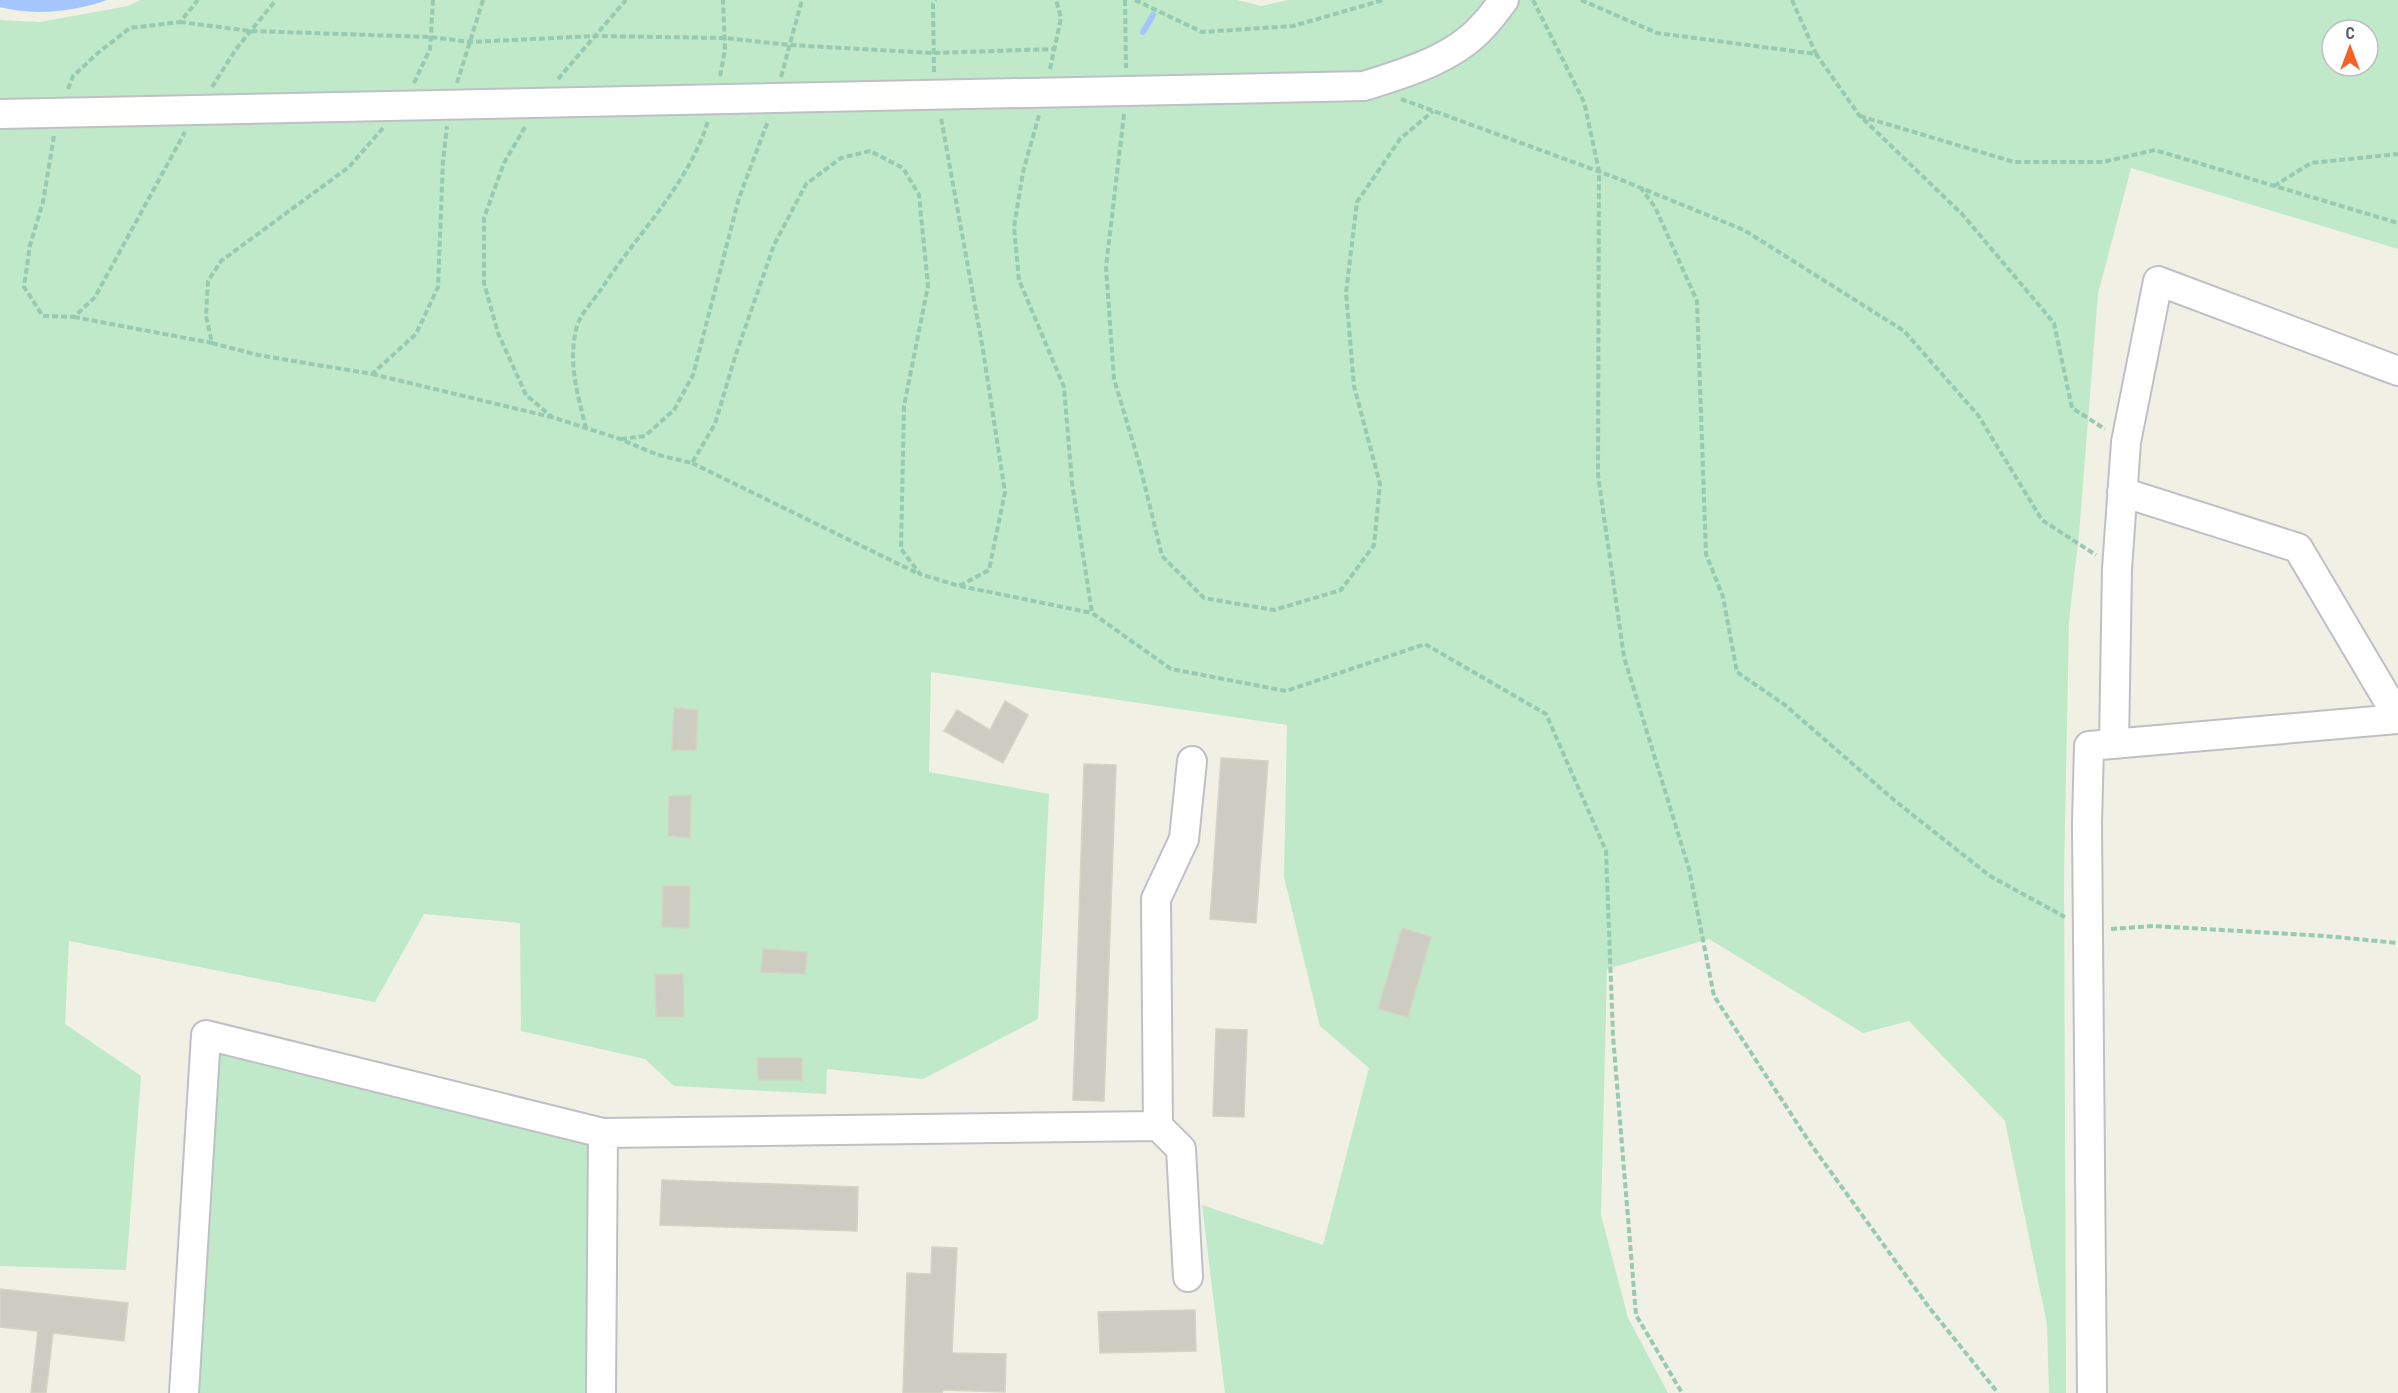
<svg xmlns="http://www.w3.org/2000/svg" width="2398" height="1393" font-family="'Roboto Condensed',sans-serif">
<rect width="100%" height="100%" fill="#f0f0e4"/>
<path fill="#bfe9c8" fill-rule="evenodd" d="M 140,0 L 1237,0 L 1261,6 L 1289,0 L 2398,0 L 2398,249 L 2131,168 L 2098,294 L 2079,534 L 2069,620 L 2064,875 L 2066,1393 L 2049,1393 L 2047,1324 L 2005,1121 L 1909,1021 L 1863,1033 L 1709,939 L 1607,969 L 1601,1215 L 1628,1318 L 1668,1393 L 1225,1393 L 1202,1205 L 1323,1245 L 1369,1068 L 1320,1026 L 1284,877 L 1287,725 L 931,672 L 929,772 L 1049,794 L 1038,1019 L 923,1079 L 827,1069 L 826,1094 L 674,1086 L 645,1059 L 521,1031 L 520,923 L 424,914 L 375,1002 L 69,941 L 65,1024 L 141,1076 L 126,1270 L 0,1266 L 0,20 L 40,22 L 128,6 ZM 2332,30 L 2368,30 L 2368,66 L 2332,66 Z
M 206,1035 L 603,1133 L 598,1393 L 180,1393 Z"/>
<path fill="#a5c5ff" d="M 0,0 L 107,0 C 73,12 35,16 0,7 Z"/>
<g fill="none" stroke-linecap="round" stroke-linejoin="round">
<path stroke="#a5c5ff" stroke-width="6" d="M 1143,32 L 1153,15"/>
</g>
<path fill="#cdccc3" stroke="#d5d3c2" stroke-width="1.5" d="M 1005,701 L 1028,715 L 1003,763 L 944,731 L 957,710 L 990,730 Z
M 674,708 L 698,710 L 696,750 L 672,750 Z
M 1221,758 L 1268,761 L 1256,923 L 1210,919 Z
M 1084,764 L 1116,765 L 1104,1101 L 1073,1100 Z
M 691,795 L 690,838 L 668,836 L 669,796 Z
M 663,886 L 690,886 L 689,928 L 662,927 Z
M 1402,928 L 1431,937 L 1408,1017 L 1378,1009 Z
M 763,949 L 807,952 L 805,974 L 761,972 Z
M 683,974 L 684,1017 L 656,1017 L 655,975 Z
M 1216,1029 L 1247,1030 L 1244,1117 L 1213,1116 Z
M 757,1058 L 802,1058 L 802,1080 L 758,1080 Z
M 662,1180 L 858,1187 L 857,1231 L 660,1225 Z
M 932,1247 L 957,1248 L 952,1353 L 1006,1354 L 1005,1392 L 943,1390 L 942,1393 L 903,1393 L 907,1273 L 931,1274 Z
M 0,1289 L 128,1303 L 124,1341 L 53,1333 L 46,1393 L 31,1393 L 38,1331 L 0,1327 Z
M 1195,1310 L 1196,1351 L 1100,1353 L 1098,1312 Z"/>
<g fill="none" stroke-linecap="round" stroke-linejoin="round">
<defs>
<path id="minor" d="M 0,114 L 1364,86 C 1405,73 1454,59 1483,26 C 1491,18 1497,9 1504,0
M 2122,492 L 2298,548 L 2398,717
M 2114,744 L 2117,569 L 2126,442 L 2158,281 L 2398,371
M 1158,1126 L 1181,1149 L 1188,1277
M 603,1133 L 1158,1126 L 1156,899 L 1184,839 L 1192,761
M 184,1393 L 206,1035 L 603,1133 L 601,1393
M 2092,1393 L 2087,823 L 2089,746 L 2398,719"/>
</defs>
<use href="#minor" stroke="#bec0c6" stroke-width="32"/>
<path stroke="#97cab1" stroke-width="4" stroke-dasharray="6 3" stroke-linecap="butt" d="M 1125,0 L 1126,68
M 1135,0 L 1202,32 L 1293,26 L 1383,0
M 1533,0 L 1584,102 L 1599,171 L 1598,475 L 1624,657 L 1689,869 L 1714,996 L 1812,1146 L 1928,1306 L 1998,1393
M 1581,0 L 1657,33 L 1816,54 L 1859,115 L 1962,214 L 2054,323 L 2072,408 L 2105,429
M 1792,0 L 1816,54
M 180,22 L 251,31 L 430,37 L 471,42 L 595,36 L 725,38 L 790,45 L 932,53 L 1054,49
M 1050,69 L 1061,18 L 1056,0
M 934,72 L 933,4 L 936,0
M 720,76 L 725,50 L 723,0
M 781,77 L 802,0
M 558,79 L 626,0
M 414,83 L 430,49 L 433,0
M 457,83 L 483,0
M 212,87 L 236,49 L 276,0
M 68,89 L 73,76 L 99,52 L 130,28 L 180,22 L 198,0
M 1401,99 L 1614,177 L 1744,230 L 1904,331 L 1978,415 L 2042,520 L 2096,555
M 1124,114 L 1106,267 L 1114,379 L 1140,466 L 1162,556 L 1204,598 L 1274,610 L 1341,590 L 1374,545 L 1380,484 L 1354,386 L 1346,293 L 1357,202 L 1400,139 L 1433,111
M 1039,115 L 1023,172 L 1014,227 L 1019,280 L 1064,387 L 1072,483 L 1092,613 L 1171,669 L 1286,691 L 1425,644 L 1546,714 L 1606,851 L 1613,1036 L 1636,1315 L 1682,1393
M 1860,116 L 2014,162 L 2103,162 L 2155,150 L 2398,223
M 525,127 L 504,163 L 484,218 L 484,283 L 498,333 L 526,395 L 552,417 L 620,439 L 658,455 L 692,463 L 715,424 L 735,357 L 774,245 L 806,184 L 841,158 L 870,151 L 903,168 L 919,195 L 928,286 L 904,406 L 901,549 L 920,574 L 959,586 L 989,570 L 1005,492 L 982,344 L 941,118
M 383,128 L 349,167 L 221,261 L 208,281 L 206,316 L 212,343 L 258,355 L 372,374 L 416,334 L 438,287 L 443,161 L 447,126
M 54,136 L 43,202 L 30,245 L 24,287 L 43,316 L 74,317 L 95,297 L 185,132
M 2274,186 L 2311,163 L 2398,154
M 1640,187 L 1655,207 L 1697,301 L 1706,554 L 1723,597 L 1737,672 L 1785,705 L 1894,800 L 1990,876 L 2065,917
M 74,317 L 212,343
M 372,374 L 551,417
M 586,429 C 578,394 568,366 576,330 C 578,317 592,302 600,291 C 636,235 688,186 708,121
M 621,439 L 645,436 L 674,410 L 693,375 L 739,198 L 768,121
M 692,463 L 919,574
M 960,586 L 1092,613
M 2111,929 L 2153,926 L 2325,936 L 2398,943"/>
<use href="#minor" stroke="#fff" stroke-width="28"/>
</g>
<g transform="translate(2350 48)"><circle r="28" fill="#ffffff" stroke="#bebfc2" stroke-width="1.5"/>
<path d="M0-4.5L10 22L0 15L-10 22Z" fill="#f76123"/>
<text y="-9" font-size="16" font-weight="bold" text-anchor="middle" fill="#5c5e66">С</text>
</g>
</svg>
